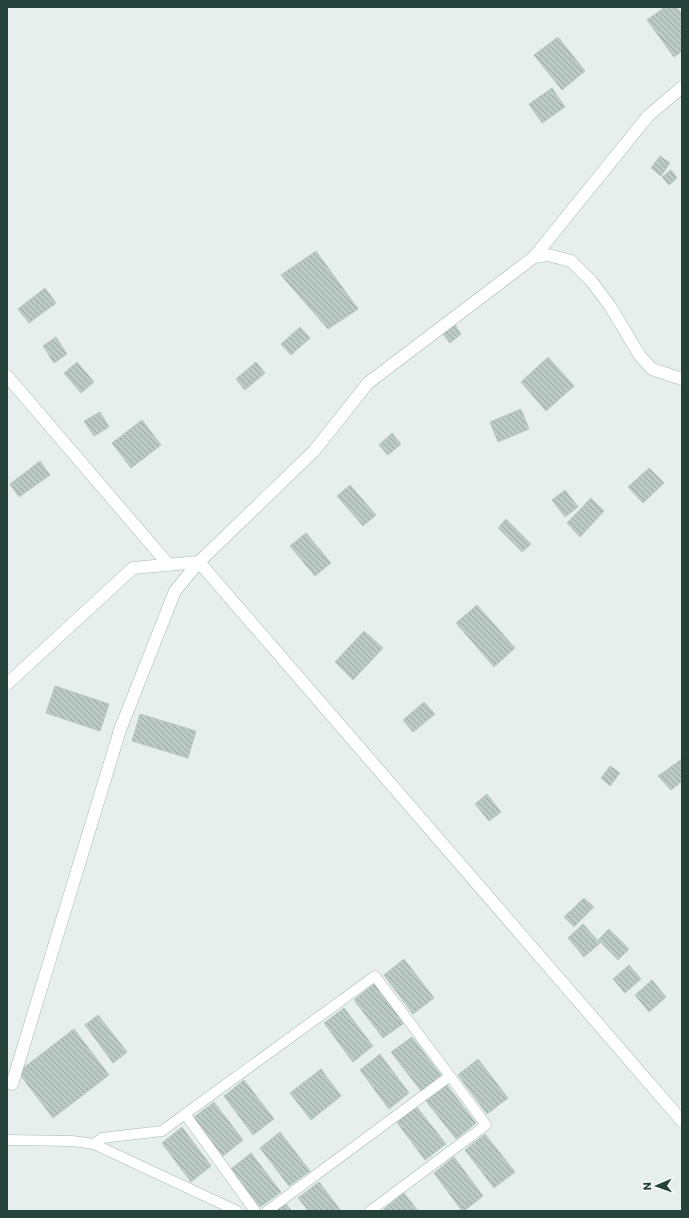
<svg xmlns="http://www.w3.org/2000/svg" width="689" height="1218" font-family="Poppins,sans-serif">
<defs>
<pattern id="building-back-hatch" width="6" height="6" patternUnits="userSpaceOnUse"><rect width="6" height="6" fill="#bbcac4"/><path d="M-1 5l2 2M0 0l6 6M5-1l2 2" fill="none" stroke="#98a6a0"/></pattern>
</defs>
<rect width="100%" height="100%" fill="#e6efeb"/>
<path fill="url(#building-back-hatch)" stroke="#b8c9c2" d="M 665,7 L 677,7 L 682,14 L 682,51 L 674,57 L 647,20 Z
M 558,37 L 585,71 L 562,90 L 534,55 Z
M 552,88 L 565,107 L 542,123 L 529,104 Z
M 660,156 L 670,163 L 661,176 L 651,168 Z
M 671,170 L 677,178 L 669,185 L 662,177 Z
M 316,251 L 358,309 L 328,329 L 281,275 Z
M 45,288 L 56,303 L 29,323 L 18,309 Z
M 455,325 L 461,334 L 450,343 L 443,334 Z
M 300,327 L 310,338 L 291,355 L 281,344 Z
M 56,337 L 67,354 L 54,363 L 43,346 Z
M 548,357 L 574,386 L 546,411 L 521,382 Z
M 77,362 L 94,382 L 81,393 L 64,373 Z
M 256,362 L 265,373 L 245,390 L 236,379 Z
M 521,409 L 529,429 L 498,442 L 490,422 Z
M 100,412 L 109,427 L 94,436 L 84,421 Z
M 142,420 L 161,445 L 131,468 L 112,443 Z
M 392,433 L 401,444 L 388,455 L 379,445 Z
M 40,461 L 50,475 L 19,497 L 10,484 Z
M 649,468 L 664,483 L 643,503 L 628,487 Z
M 350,485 L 376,515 L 363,526 L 337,496 Z
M 565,490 L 578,507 L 565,517 L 552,500 Z
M 591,498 L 604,511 L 580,537 L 567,523 Z
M 506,519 L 531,544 L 522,552 L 498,528 Z
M 306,533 L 331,563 L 315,576 L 290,546 Z
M 477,605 L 515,648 L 494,667 L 456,623 Z
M 364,631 L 383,648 L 353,680 L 335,662 Z
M 55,686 L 109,704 L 100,731 L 46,713 Z
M 424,702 L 435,714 L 413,732 L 403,720 Z
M 140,714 L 196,731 L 188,758 L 132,741 Z
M 682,759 L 682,781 L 671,790 L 658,776 Z
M 610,766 L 620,773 L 610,786 L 601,778 Z
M 487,794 L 501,812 L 489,821 L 475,804 Z
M 584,898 L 594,907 L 574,927 L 564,917 Z
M 583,924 L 600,943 L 584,957 L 568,938 Z
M 609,929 L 629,949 L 618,960 L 598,940 Z
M 404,959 L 434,998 L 413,1014 L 384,975 Z
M 629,965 L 641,979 L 625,993 L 613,979 Z
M 652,980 L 666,997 L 649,1012 L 635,995 Z
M 374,984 L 404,1023 L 383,1038 L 354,1000 Z
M 344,1008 L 373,1046 L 353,1062 L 324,1023 Z
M 98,1015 L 127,1052 L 113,1063 L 85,1025 Z
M 74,1029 L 109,1075 L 53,1118 L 18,1072 Z
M 412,1037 L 441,1075 L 421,1091 L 391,1052 Z
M 380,1054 L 409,1093 L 389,1109 L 360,1070 Z
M 478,1059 L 508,1098 L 487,1114 L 458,1075 Z
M 321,1069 L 341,1096 L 311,1120 L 290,1093 Z
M 244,1080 L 274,1119 L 253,1135 L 224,1096 Z
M 447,1085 L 476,1123 L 456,1139 L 426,1101 Z
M 214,1102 L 243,1140 L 223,1156 L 193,1118 Z
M 416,1106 L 446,1144 L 425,1160 L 396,1121 Z
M 182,1127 L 211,1166 L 191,1182 L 162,1143 Z
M 280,1132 L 310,1171 L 289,1186 L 260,1148 Z
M 485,1134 L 515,1172 L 494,1188 L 465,1150 Z
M 251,1153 L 281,1192 L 260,1207 L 231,1169 Z
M 454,1157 L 483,1196 L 464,1211 L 462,1211 L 434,1173 Z
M 319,1182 L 341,1211 L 309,1211 L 298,1198 Z
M 404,1193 L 418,1211 L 385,1211 L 384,1209 Z
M 286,1204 L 292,1211 L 276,1211 Z"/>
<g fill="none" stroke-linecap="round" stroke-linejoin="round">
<defs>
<path id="lane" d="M 7,1140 L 72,1141 L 94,1144 L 237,1211
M 94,1144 L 102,1138 L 162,1131 L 185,1114
M 255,1211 L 185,1114 L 375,976 L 450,1076
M 267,1211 L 450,1076 L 486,1125 L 370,1211"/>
<path id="street" d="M 534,257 L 548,255 L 571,261 L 592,282 L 610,306 L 640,356 L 652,369 L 682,379
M 7,376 L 168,564
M 7,684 L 133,568 L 199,562 L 682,1121
M 12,1084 L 120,730 L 175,591 L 199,562 L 314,451 L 368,383 L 534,257 L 648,116 L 682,87"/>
</defs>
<use href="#lane" stroke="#a8b8b2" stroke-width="11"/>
<use href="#street" stroke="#a8b8b2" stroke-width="13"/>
<use href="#lane" stroke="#fff" stroke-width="10"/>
<use href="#street" stroke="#fff" stroke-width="12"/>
</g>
<rect width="689" height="1218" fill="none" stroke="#24423a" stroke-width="16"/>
<g transform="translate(657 1186) rotate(268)" stroke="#f7fbf9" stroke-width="3" paint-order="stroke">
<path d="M0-3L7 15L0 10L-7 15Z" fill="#24423a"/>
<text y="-6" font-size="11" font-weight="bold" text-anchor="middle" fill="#24423a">N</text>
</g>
</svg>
